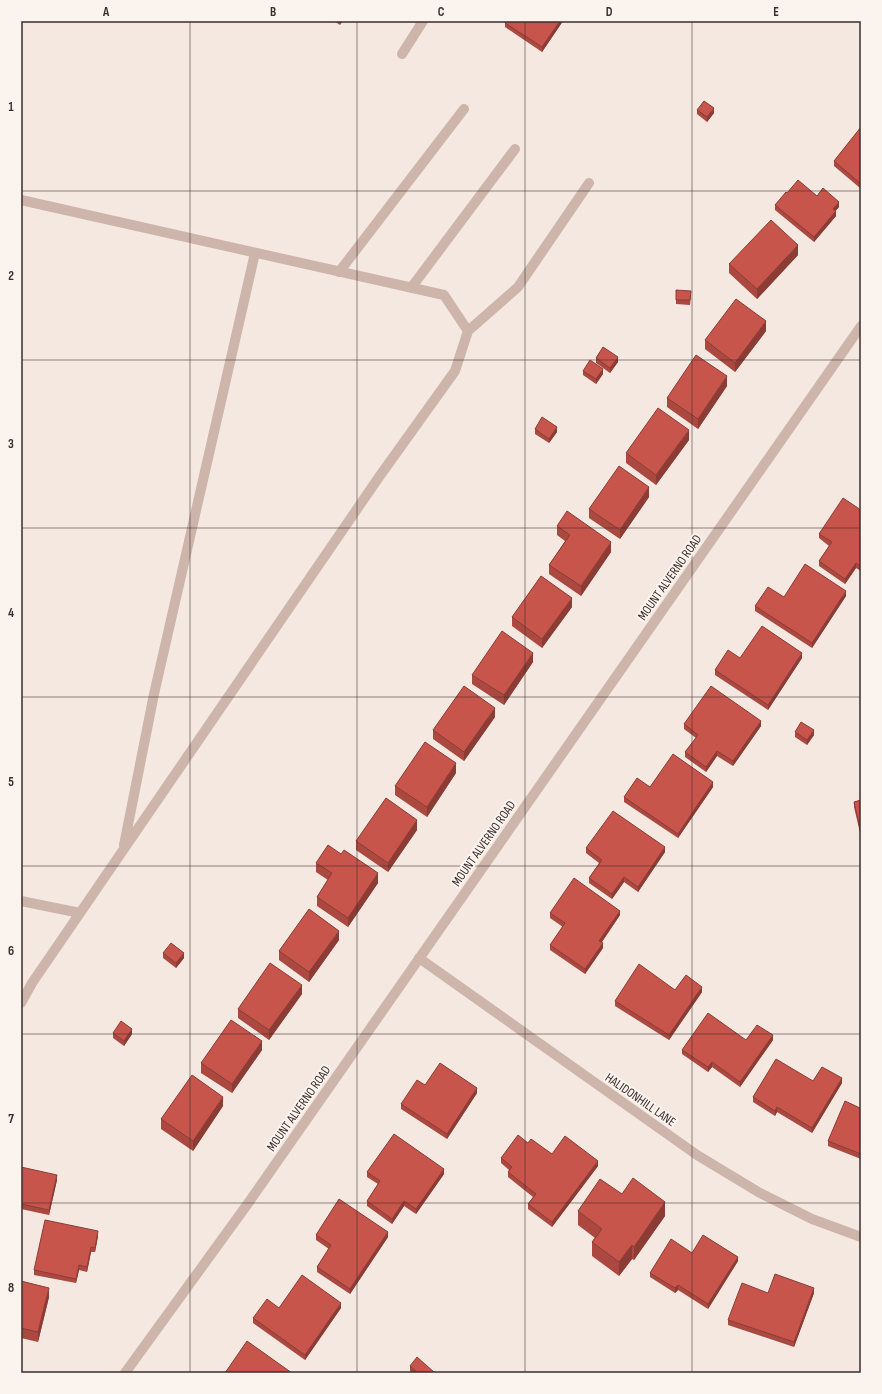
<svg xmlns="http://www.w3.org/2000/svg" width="882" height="1394" font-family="'Sofia Sans Condensed',sans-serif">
<rect width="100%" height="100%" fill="#f4e8e1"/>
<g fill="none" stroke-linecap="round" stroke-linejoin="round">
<path stroke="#cdb5ac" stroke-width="10" d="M 402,54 L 423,21
M 21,200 L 444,295 L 468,331 L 455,371 L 379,477 L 32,983 L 21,1003
M 339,272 L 464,109
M 411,288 L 515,149
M 468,331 L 518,287 L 589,183
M 124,845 L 154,694 L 255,253
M 21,901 L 80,913
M 419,958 L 697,1155 L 760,1193 L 812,1219 L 861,1237
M 125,1373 L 249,1202 L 861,326"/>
</g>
<path fill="#ab4941" d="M 334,21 L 343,21 L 340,25 Z
M 563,21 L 542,52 L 505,27 L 505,23 Z
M 697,110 L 714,113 L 707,122 L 697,114 Z
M 861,127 L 861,187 L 860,188 L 834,166 L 834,161 Z
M 787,193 L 817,196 L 839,207 L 835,211 L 836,216 L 814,242 L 775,210 L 775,205 Z
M 798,255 L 757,299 L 729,273 L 729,264 Z
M 676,290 L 691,296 L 690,305 L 676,304 Z
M 766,331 L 735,372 L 705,349 L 705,340 Z
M 596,358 L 618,362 L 610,373 L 596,363 Z
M 583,371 L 603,374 L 596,384 L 583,375 Z
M 727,386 L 698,429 L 667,407 L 667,398 Z
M 535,429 L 557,432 L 549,443 L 535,434 Z
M 689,440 L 656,485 L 626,463 L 626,453 Z
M 649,497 L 620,539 L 589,518 L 589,509 Z
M 861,510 L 861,571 L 856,568 L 845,584 L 819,566 L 819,561 L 829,546 L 819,538 L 819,534 Z
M 557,526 L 611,552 L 581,596 L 549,574 L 549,565 L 565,541 L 557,535 Z
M 846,596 L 812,648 L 755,611 L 755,606 L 784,597 Z
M 572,607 L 542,648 L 512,626 L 512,617 Z
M 740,658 L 802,658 L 768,710 L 715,675 L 715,670 Z
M 533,662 L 504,705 L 472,684 L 472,675 Z
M 495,717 L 464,761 L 433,739 L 433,730 Z
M 684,724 L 761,726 L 733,766 L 717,756 L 706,772 L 685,757 L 685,752 L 696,738 L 684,729 Z
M 795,732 L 814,735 L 807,745 L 795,737 Z
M 456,773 L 427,817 L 395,795 L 395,786 Z
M 650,787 L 713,787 L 678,838 L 624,802 L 624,797 Z
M 861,800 L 861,837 L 854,807 L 854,802 Z
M 417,830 L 388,872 L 356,850 L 356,841 Z
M 586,848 L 665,852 L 638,892 L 624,882 L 612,899 L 589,883 L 589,878 L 599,863 L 586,853 Z
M 316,863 L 378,883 L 348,927 L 317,906 L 317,897 L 328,880 L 316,872 Z
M 550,913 L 620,915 L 602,942 L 603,948 L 585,974 L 550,950 L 550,945 L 563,927 L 550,918 Z
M 339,940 L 309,982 L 279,960 L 279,951 Z
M 163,953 L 184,958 L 176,968 L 163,958 Z
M 675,990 L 702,992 L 669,1040 L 615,1006 L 615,1001 Z
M 302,994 L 269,1040 L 238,1018 L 238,1009 Z
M 113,1033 L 132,1034 L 124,1046 L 113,1038 Z
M 746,1040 L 773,1040 L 740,1087 L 712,1067 L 708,1072 L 682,1054 L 682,1050 Z
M 262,1050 L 232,1093 L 201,1073 L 201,1063 Z
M 813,1081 L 842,1083 L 812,1133 L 777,1112 L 775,1116 L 753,1102 L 753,1097 Z
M 425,1085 L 477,1093 L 447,1139 L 401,1109 L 401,1104 Z
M 223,1106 L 193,1151 L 161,1129 L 161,1119 Z
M 861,1107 L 861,1159 L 828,1146 L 828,1141 Z
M 528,1143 L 552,1154 L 598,1166 L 552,1227 L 528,1209 L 528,1204 L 533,1197 L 508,1177 L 508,1172 L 509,1170 L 501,1163 L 501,1158 Z
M 21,1167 L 57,1180 L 49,1215 L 21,1209 Z
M 367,1172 L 444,1174 L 416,1214 L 404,1206 L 392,1224 L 367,1206 L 367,1201 L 378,1184 L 367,1177 Z
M 622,1194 L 665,1216 L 634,1260 L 632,1259 L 619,1276 L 592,1256 L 592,1242 L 595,1238 L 578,1225 L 578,1211 Z
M 316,1235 L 388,1237 L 350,1294 L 317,1272 L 317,1267 L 329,1249 L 316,1240 Z
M 98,1236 L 95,1252 L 91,1252 L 87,1272 L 79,1270 L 76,1283 L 34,1275 L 34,1270 Z
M 692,1253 L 738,1261 L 708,1309 L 678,1290 L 675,1293 L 650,1277 L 650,1273 Z
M 21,1281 L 49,1297 L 38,1342 L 21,1338 Z
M 814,1293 L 794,1347 L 728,1325 L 728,1320 Z
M 279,1308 L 341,1308 L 305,1360 L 253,1323 L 253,1318 Z
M 410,1366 L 435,1373 L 412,1373 L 410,1371 Z"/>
<path fill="#8b3c35" d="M 560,21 L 563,21 L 542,52 L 542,47 Z
M 714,108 L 714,113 L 707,122 L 707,117 Z
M 861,182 L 861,187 L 860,188 L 860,183 Z
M 839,202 L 839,207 L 833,214 L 833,209 Z
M 836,211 L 836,216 L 814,242 L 814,237 Z
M 798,245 L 798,255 L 757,299 L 757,289 Z
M 766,321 L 766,331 L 735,372 L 735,363 Z
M 618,357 L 618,362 L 610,373 L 610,368 Z
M 603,369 L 603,374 L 596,384 L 596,379 Z
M 727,376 L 727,386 L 698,429 L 698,419 Z
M 557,427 L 557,432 L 549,443 L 549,439 Z
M 689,430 L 689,440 L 656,485 L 656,475 Z
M 649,487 L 649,497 L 620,539 L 620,530 Z
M 611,542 L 611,552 L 581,596 L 581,586 Z
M 856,563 L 856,568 L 845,584 L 845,579 Z
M 846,591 L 846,596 L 812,648 L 812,643 Z
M 572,598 L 572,607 L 542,648 L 542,639 Z
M 533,653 L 533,662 L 504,705 L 504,695 Z
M 802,653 L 802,658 L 768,710 L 768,705 Z
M 495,708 L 495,717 L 464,761 L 464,752 Z
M 761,721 L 761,726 L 733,766 L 733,761 Z
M 814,730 L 814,735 L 807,745 L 807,740 Z
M 717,751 L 717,756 L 706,772 L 706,767 Z
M 456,763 L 456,773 L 427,817 L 427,807 Z
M 713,782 L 713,787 L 678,838 L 678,834 Z
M 417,820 L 417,830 L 388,872 L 388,863 Z
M 665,847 L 665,852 L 638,892 L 638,887 Z
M 378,873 L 378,883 L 348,927 L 348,918 Z
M 624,877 L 624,882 L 612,899 L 612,894 Z
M 620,911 L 620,915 L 599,946 L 599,941 Z
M 339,931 L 339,940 L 309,982 L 309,972 Z
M 603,943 L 603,948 L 585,974 L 585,969 Z
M 184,953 L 184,958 L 176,968 L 176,963 Z
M 302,985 L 302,994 L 269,1040 L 269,1030 Z
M 702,987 L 702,992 L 669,1040 L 669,1035 Z
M 132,1029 L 132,1034 L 124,1046 L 124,1041 Z
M 773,1035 L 773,1040 L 740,1087 L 740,1082 Z
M 262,1041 L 262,1050 L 232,1093 L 232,1084 Z
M 712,1062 L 712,1067 L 708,1072 L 708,1067 Z
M 842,1078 L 842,1083 L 812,1133 L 812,1128 Z
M 477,1088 L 477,1093 L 447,1139 L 447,1134 Z
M 223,1097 L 223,1106 L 193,1151 L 193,1141 Z
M 777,1107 L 777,1112 L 775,1116 L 775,1111 Z
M 598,1161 L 598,1166 L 552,1227 L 552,1222 Z
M 444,1169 L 444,1174 L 416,1214 L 416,1209 Z
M 57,1175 L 57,1180 L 49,1215 L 49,1210 Z
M 404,1201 L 404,1206 L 392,1224 L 392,1219 Z
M 665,1202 L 665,1216 L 634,1260 L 634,1247 Z
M 98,1231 L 98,1236 L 95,1252 L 95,1248 Z
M 388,1232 L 388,1237 L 350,1294 L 350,1289 Z
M 632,1245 L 632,1259 L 619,1276 L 619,1262 Z
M 91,1247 L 91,1252 L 87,1272 L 87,1267 Z
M 738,1257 L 738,1261 L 708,1309 L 708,1304 Z
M 79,1265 L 79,1270 L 76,1283 L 76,1279 Z
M 678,1285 L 678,1290 L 675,1293 L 675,1288 Z
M 49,1288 L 49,1297 L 38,1342 L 38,1332 Z
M 814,1288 L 814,1293 L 794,1347 L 794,1342 Z
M 341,1303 L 341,1308 L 305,1360 L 305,1355 Z"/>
<path fill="#c7554c" stroke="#8b3c35" d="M 506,21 L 560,21 L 542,47 L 505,23 Z
M 704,101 L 714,108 L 707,117 L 697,110 Z
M 861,127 L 861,182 L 860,183 L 834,161 Z
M 798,180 L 817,196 L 823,188 L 839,202 L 833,209 L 836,211 L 814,237 L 775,205 L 786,192 L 787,193 Z
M 771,220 L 798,245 L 757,289 L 729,264 Z
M 676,290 L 691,291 L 690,300 L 676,300 Z
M 736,299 L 766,321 L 735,363 L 705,340 Z
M 603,347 L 618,357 L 610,368 L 596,358 Z
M 696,355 L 727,376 L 698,419 L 667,398 Z
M 590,360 L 603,369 L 596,379 L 583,371 Z
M 658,408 L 689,430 L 656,475 L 626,453 Z
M 542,417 L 557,427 L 549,439 L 535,429 Z
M 619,466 L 649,487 L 620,530 L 589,509 Z
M 843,498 L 861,510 L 861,566 L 856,563 L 845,579 L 819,561 L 832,542 L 819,534 Z
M 567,511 L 611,542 L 581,586 L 549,565 L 570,535 L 557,526 Z
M 805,564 L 846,591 L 812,643 L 755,606 L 768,587 L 784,597 Z
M 541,576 L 572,598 L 542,639 L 512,617 Z
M 762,626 L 802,653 L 768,705 L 715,670 L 728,650 L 740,658 Z
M 502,631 L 533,653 L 504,695 L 472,675 Z
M 464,686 L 495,708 L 464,752 L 433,730 Z
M 711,686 L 761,721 L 733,761 L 717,751 L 706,767 L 685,752 L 698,735 L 684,724 Z
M 801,722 L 814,730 L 807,740 L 795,732 Z
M 425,742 L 456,763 L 427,807 L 395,786 Z
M 673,754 L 713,782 L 678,834 L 624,797 L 637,778 L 650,787 Z
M 386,798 L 417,820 L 388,863 L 356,841 Z
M 861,800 L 861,833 L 854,802 Z
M 613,811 L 665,847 L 638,887 L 624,877 L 612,894 L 589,878 L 602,860 L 586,848 Z
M 328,845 L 341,854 L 344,850 L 378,873 L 348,918 L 317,897 L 332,873 L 316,863 Z
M 574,878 L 620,911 L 599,941 L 603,943 L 585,969 L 550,945 L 565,923 L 550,913 Z
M 309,909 L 339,931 L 309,972 L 279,951 Z
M 171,943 L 184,953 L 176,963 L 163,953 Z
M 270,963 L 302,985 L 269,1030 L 238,1009 Z
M 639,964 L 675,990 L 686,975 L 702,987 L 669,1035 L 615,1001 Z
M 708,1013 L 746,1040 L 757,1025 L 773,1035 L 740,1082 L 712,1062 L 708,1067 L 682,1050 Z
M 231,1020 L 262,1041 L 232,1084 L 201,1063 Z
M 121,1021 L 132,1029 L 124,1041 L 113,1033 Z
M 776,1059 L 813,1081 L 822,1067 L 842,1078 L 812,1128 L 777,1107 L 775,1111 L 753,1097 Z
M 440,1063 L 477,1088 L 447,1134 L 401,1104 L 417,1080 L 425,1085 Z
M 192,1075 L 223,1097 L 193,1141 L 161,1119 Z
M 845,1101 L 860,1108 L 861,1107 L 861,1154 L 828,1141 Z
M 394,1134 L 444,1169 L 416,1209 L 404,1201 L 392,1219 L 367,1201 L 380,1181 L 367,1172 Z
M 518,1135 L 528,1143 L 531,1139 L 552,1154 L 565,1136 L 598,1161 L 552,1222 L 528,1204 L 536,1194 L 508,1172 L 512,1167 L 501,1158 Z
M 21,1167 L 57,1175 L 49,1210 L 21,1204 Z
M 633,1178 L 665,1202 L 634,1247 L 632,1245 L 619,1262 L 592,1242 L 602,1229 L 578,1211 L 600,1179 L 622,1194 Z
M 339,1199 L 388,1232 L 350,1289 L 317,1267 L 331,1245 L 316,1235 Z
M 45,1220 L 98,1231 L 95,1248 L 91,1247 L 87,1267 L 79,1265 L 76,1279 L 34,1270 Z
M 703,1235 L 738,1257 L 708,1304 L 678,1285 L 675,1288 L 650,1273 L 671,1239 L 692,1253 Z
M 775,1274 L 814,1288 L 794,1342 L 728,1320 L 742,1283 L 768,1293 Z
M 302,1275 L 341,1303 L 305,1355 L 253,1318 L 267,1299 L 279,1308 Z
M 21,1281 L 49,1288 L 38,1332 L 21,1328 Z
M 247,1341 L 292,1373 L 225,1373 Z
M 417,1357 L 435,1373 L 418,1373 L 410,1366 Z"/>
<path fill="none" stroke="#3b2d2b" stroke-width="1" stroke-opacity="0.55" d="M 190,21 L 190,1373M 357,21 L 357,1373M 525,21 L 525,1373M 692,21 L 692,1373M 21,191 L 861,191M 21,360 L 861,360M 21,528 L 861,528M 21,697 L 861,697M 21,866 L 861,866M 21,1034 L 861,1034M 21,1203 L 861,1203"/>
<g text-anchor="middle" stroke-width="4" stroke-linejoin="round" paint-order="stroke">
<g font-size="13" fill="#3b2d2b" stroke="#fbf3ee">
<text transform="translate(669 577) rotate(-55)" y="5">MOUNT ALVERNO ROAD</text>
<text transform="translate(483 843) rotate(-55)" y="5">MOUNT ALVERNO ROAD</text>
<text transform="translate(641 1099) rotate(35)" y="5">HALIDONHILL LANE</text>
<text transform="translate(298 1108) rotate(-55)" y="5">MOUNT ALVERNO ROAD</text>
</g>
</g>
<rect width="882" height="1394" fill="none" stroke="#fbf3ee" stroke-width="44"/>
<rect x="22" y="22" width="838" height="1350" fill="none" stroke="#3b2d2b" stroke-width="1.5"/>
<g font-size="13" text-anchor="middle" font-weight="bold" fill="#3b2d2b">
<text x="106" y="16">A</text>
<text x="273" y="16">B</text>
<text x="441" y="16">C</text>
<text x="609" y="16">D</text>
<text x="776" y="16">E</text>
<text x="11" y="111">1</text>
<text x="11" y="280">2</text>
<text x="11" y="448">3</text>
<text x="11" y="617">4</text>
<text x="11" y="786">5</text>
<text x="11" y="955">6</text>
<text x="11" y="1123">7</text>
<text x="11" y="1292">8</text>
</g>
</svg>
